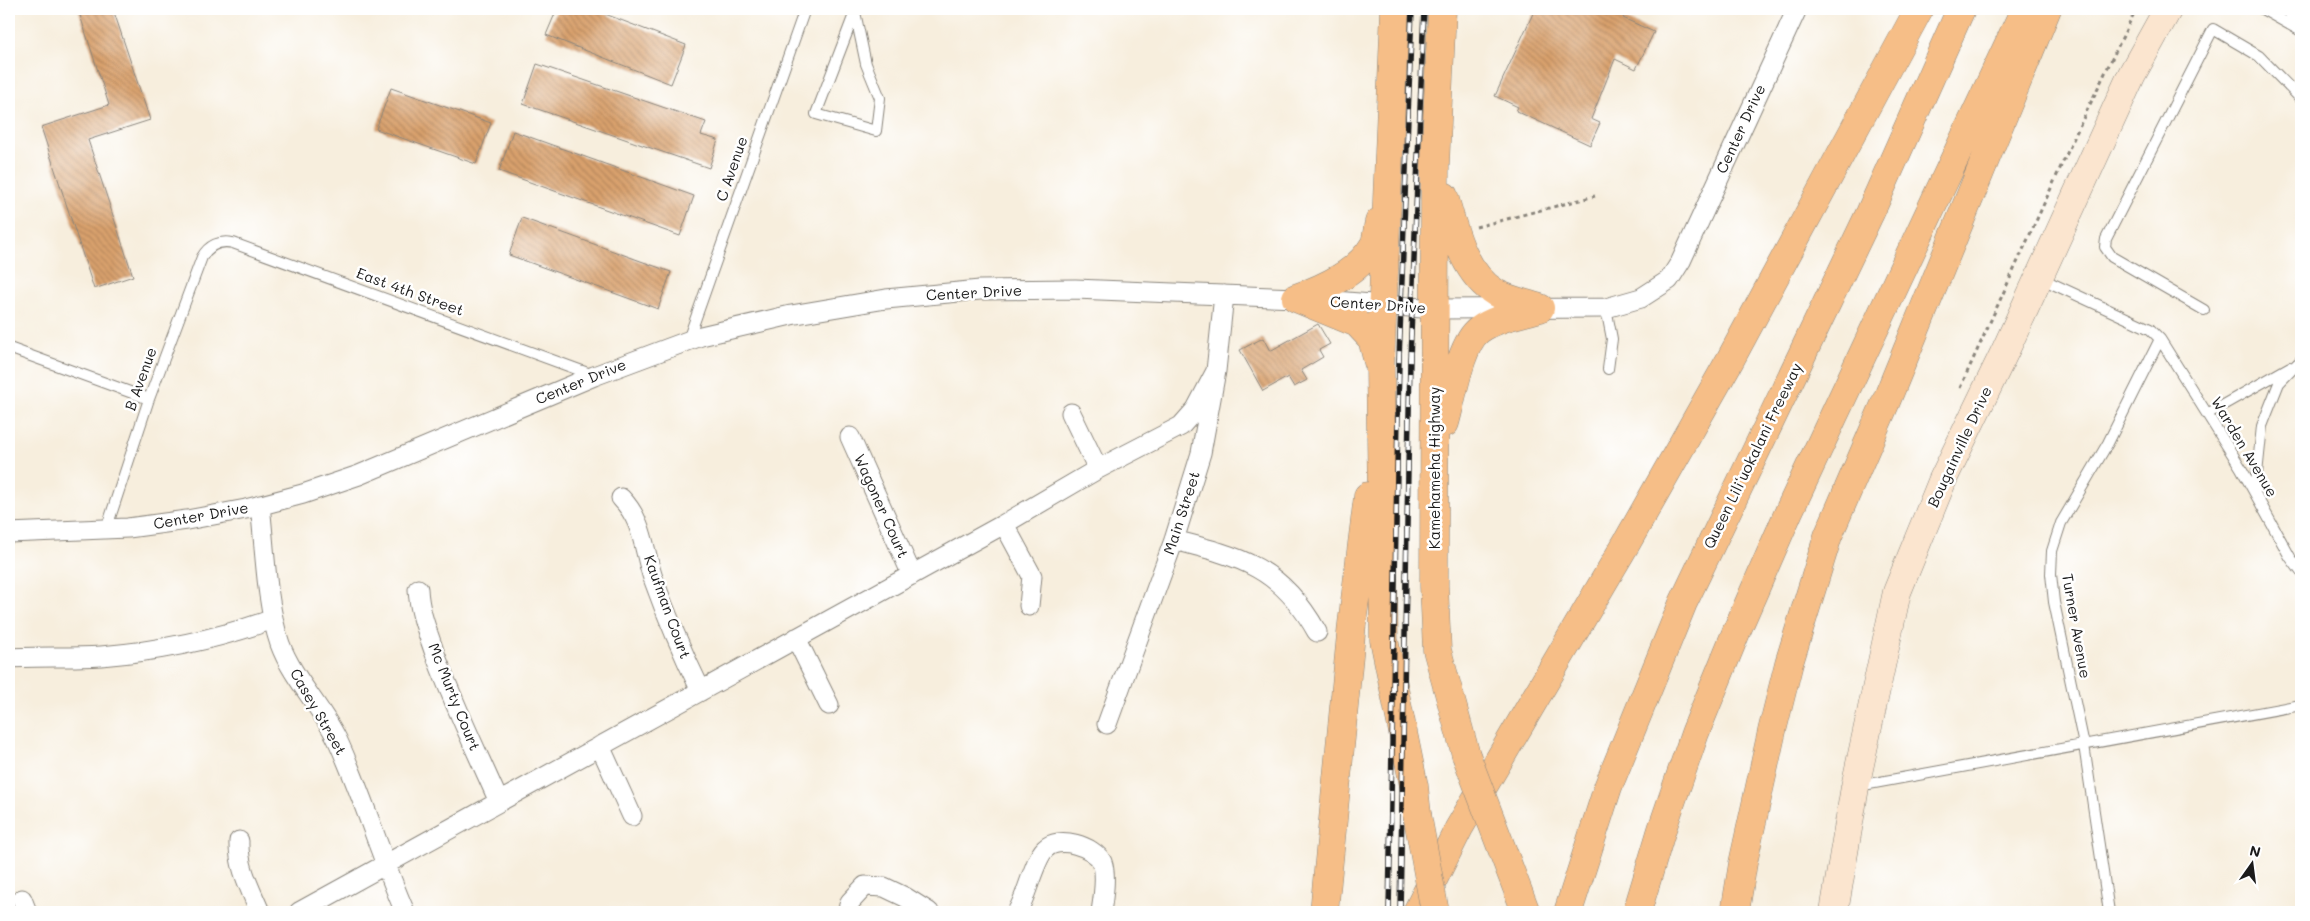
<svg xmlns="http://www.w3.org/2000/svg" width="2310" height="921" font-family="Mali,sans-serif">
<defs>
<pattern id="building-back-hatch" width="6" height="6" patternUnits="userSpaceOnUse" patternTransform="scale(1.25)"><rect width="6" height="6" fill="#d9a16d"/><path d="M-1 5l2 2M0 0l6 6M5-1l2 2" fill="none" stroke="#af8259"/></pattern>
</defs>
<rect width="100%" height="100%" fill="#fff"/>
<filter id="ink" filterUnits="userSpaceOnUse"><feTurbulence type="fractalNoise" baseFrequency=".02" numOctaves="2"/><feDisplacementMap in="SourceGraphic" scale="10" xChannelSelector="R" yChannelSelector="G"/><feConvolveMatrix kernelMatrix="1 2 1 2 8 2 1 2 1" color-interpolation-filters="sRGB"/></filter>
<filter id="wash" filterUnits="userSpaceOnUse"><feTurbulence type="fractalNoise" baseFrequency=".0096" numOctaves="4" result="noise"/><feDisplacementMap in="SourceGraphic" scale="20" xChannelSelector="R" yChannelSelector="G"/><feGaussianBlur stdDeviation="1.12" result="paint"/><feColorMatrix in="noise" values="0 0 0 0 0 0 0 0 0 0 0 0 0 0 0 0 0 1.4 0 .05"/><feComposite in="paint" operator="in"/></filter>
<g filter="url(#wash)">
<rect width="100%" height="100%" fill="#f7eedd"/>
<g id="blocks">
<path fill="url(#building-back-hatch)" d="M 78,9 L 113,9 L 150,120 L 88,140 L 133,276 L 94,289 L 41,127 L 109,105 Z
M 557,9 L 592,9 L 686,45 L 671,84 L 546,35 Z
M 1535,9 L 1628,9 L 1623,18 L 1654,32 L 1636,69 L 1615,59 L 1591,119 L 1600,123 L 1590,145 L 1516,111 L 1518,107 L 1495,96 Z
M 537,64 L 706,122 L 701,135 L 718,140 L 709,168 L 523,104 Z
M 391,88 L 491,123 L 476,164 L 376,129 Z
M 513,131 L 694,196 L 680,236 L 499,171 Z
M 522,218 L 671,272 L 658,309 L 509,255 Z
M 1318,324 L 1330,344 L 1319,350 L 1323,357 L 1301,370 L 1307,380 L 1294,387 L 1288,377 L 1263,391 L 1240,350 L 1263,338 L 1270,351 Z"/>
</g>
</g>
<g filter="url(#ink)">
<use href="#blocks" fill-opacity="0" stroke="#8a857c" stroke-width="1"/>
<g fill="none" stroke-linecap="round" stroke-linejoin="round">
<defs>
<path id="lane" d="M 2262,9 L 2301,31
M 2287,9 L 2300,30
M 855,12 L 866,64 L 880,98 L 876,131 L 816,114 L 855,12 L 856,9
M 2040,278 L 2150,329 L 2160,339 L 2241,468 L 2290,557 L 2301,572
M 1606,308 L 1612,339 L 1608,369
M 2204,310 L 2112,257 L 2105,247 L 2106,239 L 2213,29 L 2259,56 L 2301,99
M 688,340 L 805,9
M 9,348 L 149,399
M 2207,414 L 2290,367
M 2255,493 L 2262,426 L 2279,383 L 2301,360
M 106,530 L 149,399 L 202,257 C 209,245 220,240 233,243 L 593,375
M 1858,786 L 2301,705
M 2109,912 L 2084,745 L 2054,602 L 2051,574 L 2052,551 L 2061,523 L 2108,443 L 2160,339"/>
<path id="street" d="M 1071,413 L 1098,469
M 850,437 L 912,575
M 621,498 C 644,522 643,548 653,578 C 667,617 683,654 701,691
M 260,505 C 265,548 266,604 280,644 C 293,679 321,706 337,739 C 363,795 380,855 405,912
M 1004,524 L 1032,576 L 1029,606
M 9,533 L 128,528 L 187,520 L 246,509 L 303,494 L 359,475 L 594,376 L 701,336 L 791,315 L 886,299 L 980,290 L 1075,289 L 1296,298 L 1435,309 L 1606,308 L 1641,298 L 1669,280 L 1681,261 L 1797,9
M 1174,540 C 1241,557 1281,567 1317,632
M 418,589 C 419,611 427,630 434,651 C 453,703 477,752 499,802
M 796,638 L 829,705
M 9,658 C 39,656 70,658 101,656 C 160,651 218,639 273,619
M 1107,724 L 1174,540 L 1201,453 L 1216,371 L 1224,295
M 600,746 L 632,816
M 239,841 C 238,867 250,888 260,912
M 22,899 L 27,912
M 299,912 L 1004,524 L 1098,469 L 1181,426 L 1196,409 L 1216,371
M 847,912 L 850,902 L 865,886 L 884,887 L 905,897 L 929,912
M 1017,912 C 1027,896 1034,860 1045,849 C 1058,835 1094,846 1102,862 C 1107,875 1103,899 1101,912"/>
<path id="secondary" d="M 1834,912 L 1855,787 L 1897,592 L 1943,479 L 2006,349 L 2132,74 L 2168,9"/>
<path id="primary" d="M 1395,9 L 1380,368 L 1384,640 L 1414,786 L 1417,814
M 1442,9 L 1435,166 L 1434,586 L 1437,650 L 1466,755
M 1444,196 C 1454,230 1463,273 1496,293 C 1508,300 1526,303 1540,308
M 1296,298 C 1324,288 1358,273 1374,245 C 1377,239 1377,229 1379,222
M 1296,298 L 1357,323 L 1372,339 L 1378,362
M 1445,423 C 1452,400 1460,344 1479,330 C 1495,318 1520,314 1540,308
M 1324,912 L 1352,624 L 1368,496"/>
<path id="highway" d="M 1417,912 L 1459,828 L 1627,542 L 1730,360 L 1919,9
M 1568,912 L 1608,787 L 1683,603 L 1870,213 L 1961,9
M 1637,912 L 1662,829 L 1695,733 L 1737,630 L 1790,509 L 2025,9
M 1735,912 L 1743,863 L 1772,731 L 1789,663 L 1828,536 L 1885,404 L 2047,9"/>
</defs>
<use href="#lane" stroke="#8a857c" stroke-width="12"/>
<use href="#street" stroke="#8a857c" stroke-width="21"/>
<use href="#secondary" stroke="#8a857c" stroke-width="29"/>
<use href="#primary" stroke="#8a857c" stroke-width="29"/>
<use href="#highway" stroke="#8a857c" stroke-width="29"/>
<path stroke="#8a857c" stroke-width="3" stroke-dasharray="4 4" stroke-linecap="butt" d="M 1476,227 L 1595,196
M 1960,388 L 2078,129 L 2136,9"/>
<use href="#lane" stroke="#fff" stroke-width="10"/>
<use href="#street" stroke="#fff" stroke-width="19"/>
<use href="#secondary" stroke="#fbe5cf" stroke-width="28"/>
<use href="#primary" stroke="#f6be87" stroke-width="28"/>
<use href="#highway" stroke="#f6be87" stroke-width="28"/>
<defs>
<path id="rail" d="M 1389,912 L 1399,360 L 1412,9
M 1400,912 L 1410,359 L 1424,9"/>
</defs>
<use href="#rail" stroke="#1c1c1c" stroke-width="5.5"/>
<use href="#rail" stroke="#fff" stroke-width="4" stroke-dasharray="11" stroke-linecap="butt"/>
<defs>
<path id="primary-bridge" d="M 1466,755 L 1526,912
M 1417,814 L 1435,912"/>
</defs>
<use href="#primary-bridge" stroke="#8a857c" stroke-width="29" stroke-linecap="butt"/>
<use href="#primary-bridge" stroke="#f6be87" stroke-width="28"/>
</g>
</g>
<g text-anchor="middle" stroke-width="5" stroke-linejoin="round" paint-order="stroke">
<g font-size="15" fill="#1c1c1c" stroke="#fff">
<text transform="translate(1741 129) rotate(-65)" y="5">Center Drive</text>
<text transform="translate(732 169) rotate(-71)" y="5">C Avenue</text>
<text transform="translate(410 292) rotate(20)" y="5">East 4th Street</text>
<text transform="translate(974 293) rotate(-3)" y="5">Center Drive</text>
<text transform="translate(1378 305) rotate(4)" y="5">Center Drive</text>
<text transform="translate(141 379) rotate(-70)" y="5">B Avenue</text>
<text transform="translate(581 382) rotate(-22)" y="5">Center Drive</text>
<text transform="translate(1960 447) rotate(-65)" y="5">Bougainville Drive</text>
<text transform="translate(2244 447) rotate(59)" y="5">Warden Avenue</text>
<text transform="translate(1753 456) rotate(-64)" y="5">Queen Liliʻuokalani Freeway</text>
<text transform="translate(1435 468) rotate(-90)" y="5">Kamehameha Highway</text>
<text transform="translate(881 506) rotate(66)" y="5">Wagoner Court</text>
<text transform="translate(1182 513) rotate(-72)" y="5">Main Street</text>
<text transform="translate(201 516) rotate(-10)" y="5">Center Drive</text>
<text transform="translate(667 607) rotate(70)" y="5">Kaufman Court</text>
<text transform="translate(2076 626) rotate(80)" y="5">Turner Avenue</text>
<text transform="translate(454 697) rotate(68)" y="5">Mc Murty Court</text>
<text transform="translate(318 712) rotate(60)" y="5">Casey Street</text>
</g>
</g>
<rect width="2310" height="921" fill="none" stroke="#fff" stroke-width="30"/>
<g transform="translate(2252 864) rotate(14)" stroke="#ffffff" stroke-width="4" paint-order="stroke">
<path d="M0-4L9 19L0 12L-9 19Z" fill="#1c1c1c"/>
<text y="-8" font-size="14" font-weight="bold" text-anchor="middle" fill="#1c1c1c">N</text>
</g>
</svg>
